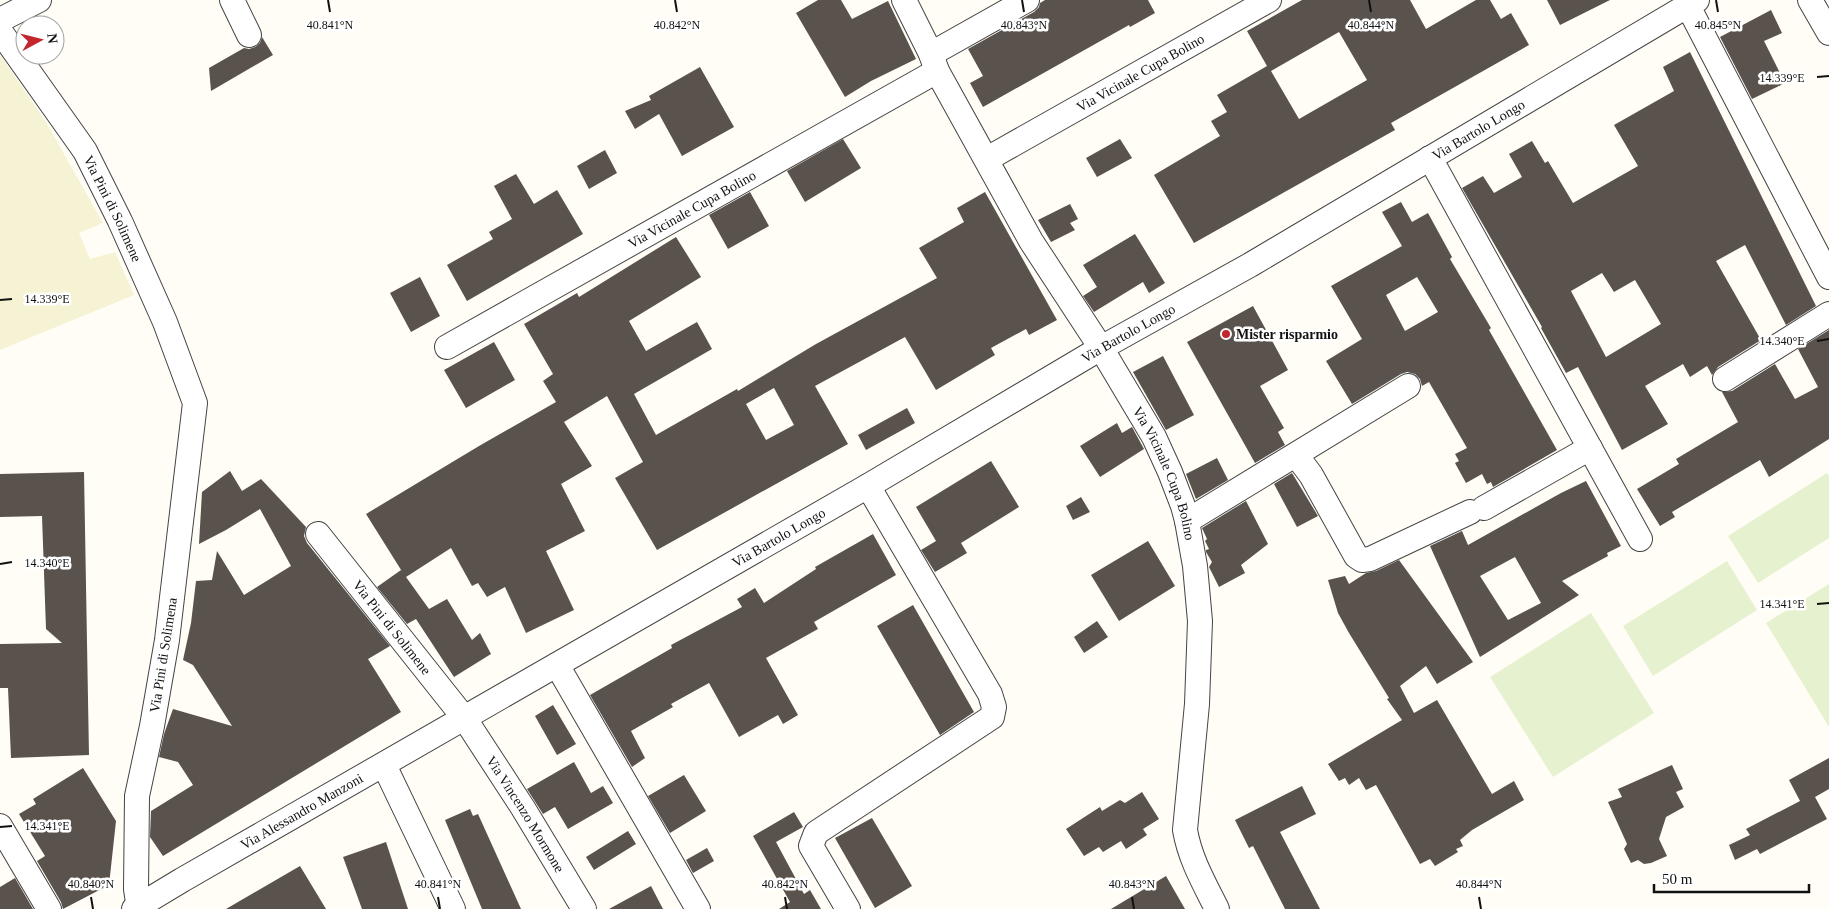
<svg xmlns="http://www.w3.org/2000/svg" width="1829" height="909" font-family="Georgia,serif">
<rect width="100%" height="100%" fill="#fffdf5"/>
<path fill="#f6f3d4" d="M 0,55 L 46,122 L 103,223 L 79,233 L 90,259 L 115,252 L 134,295 L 0,350 Z"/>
<path fill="#e6f2cf" d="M 1827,473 L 1829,476 L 1829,538 L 1758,583 L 1728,536 Z
M 1727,561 L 1757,610 L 1653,676 L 1623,626 Z
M 1829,584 L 1829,727 L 1766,623 Z
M 1591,613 L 1654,713 L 1553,777 L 1490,677 Z"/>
<path fill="#5a524d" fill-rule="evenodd" d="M 818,0 L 841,0 L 852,19 L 888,1 L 916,59 L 871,81 L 845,97 L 796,13 Z
M 1045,0 L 1148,0 L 1155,13 L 1130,27 L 1129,25 L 983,107 L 970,83 L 983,76 L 968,49 L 1034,12 L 1039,7 L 1040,3 Z
M 1302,0 L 1410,0 L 1426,29 L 1476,0 L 1490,0 L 1501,19 L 1511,13 L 1529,45 L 1391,123 L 1395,130 L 1194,243 L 1154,175 L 1220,136 L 1211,121 L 1227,112 L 1217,95 L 1267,66 L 1247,31 ZM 1339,32 L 1367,80 L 1299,119 L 1271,71 Z
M 1547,0 L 1610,0 L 1560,25 Z
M 1771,10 L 1782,33 L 1764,41 L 1785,83 L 1752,99 L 1720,37 Z
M 262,37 L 273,55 L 211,91 L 209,68 L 244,48 L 249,49 L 255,47 L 260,43 Z
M 1690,52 L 1816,306 L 1786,325 L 1745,245 L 1716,261 L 1761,340 L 1718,367 L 1712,375 L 1707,366 L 1690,377 L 1683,364 L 1645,386 L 1668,424 L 1622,450 L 1578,367 L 1566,373 L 1541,328 L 1542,327 L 1462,188 L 1483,176 L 1494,193 L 1522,177 L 1509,154 L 1532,141 L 1545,163 L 1548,161 L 1573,203 L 1638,166 L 1614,125 L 1674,91 L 1663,67 ZM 1602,273 L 1614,292 L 1635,280 L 1661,324 L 1606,357 L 1571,291 Z
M 700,67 L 734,127 L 682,156 L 659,114 L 635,129 L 625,111 L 651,100 L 649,96 Z
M 843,139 L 861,168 L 805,202 L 787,171 Z
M 1120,139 L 1132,158 L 1097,177 L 1086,158 Z
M 605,150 L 617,173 L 589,189 L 577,166 Z
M 516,174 L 534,204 L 557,190 L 583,234 L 467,301 L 447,265 L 493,239 L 489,232 L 512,219 L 494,186 Z
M 750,192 L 769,226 L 728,249 L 709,215 Z
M 985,192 L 1057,320 L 1029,335 L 1026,329 L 991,348 L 995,355 L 936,390 L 905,337 L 815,386 L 848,444 L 657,550 L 615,478 L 643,462 L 607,396 L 564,422 L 592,466 L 561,484 L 585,531 L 546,551 L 574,610 L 526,633 L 505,587 L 487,597 L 478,583 L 472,586 L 451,548 L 406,577 L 429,609 L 447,599 L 472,640 L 480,633 L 491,654 L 454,677 L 416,619 L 407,624 L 377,587 L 401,570 L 403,573 L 366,514 L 479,446 L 556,402 L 543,381 L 553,374 L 524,324 L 577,293 L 579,297 L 676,237 L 701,277 L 629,321 L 646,351 L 697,322 L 712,349 L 634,394 L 656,435 L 737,389 L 738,391 L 816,344 L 937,278 L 919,248 L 964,222 L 957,208 ZM 774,388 L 794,425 L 766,440 L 746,404 Z
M 1401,202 L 1412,222 L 1428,213 L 1452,257 L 1450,259 L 1491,328 L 1489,330 L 1557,450 L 1493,487 L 1491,482 L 1487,484 L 1482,474 L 1466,483 L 1455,463 L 1459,461 L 1455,454 L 1467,448 L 1429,382 L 1422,386 L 1420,379 L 1415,374 L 1407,372 L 1401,374 L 1352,404 L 1326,361 L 1362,339 L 1331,286 L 1402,246 L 1382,212 ZM 1417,277 L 1438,312 L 1405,331 L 1386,295 Z
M 1070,204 L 1078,219 L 1070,223 L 1075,230 L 1051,242 L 1038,220 Z
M 1135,234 L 1165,283 L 1149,293 L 1143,282 L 1094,312 L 1083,296 L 1097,287 L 1083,265 Z
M 420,277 L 440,316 L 411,332 L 390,293 Z
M 1253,306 L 1288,370 L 1260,386 L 1284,428 L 1278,432 L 1285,445 L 1255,463 L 1187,342 Z
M 1829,330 L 1829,439 L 1769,477 L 1760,460 L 1672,512 L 1675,517 L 1660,526 L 1637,489 L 1679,464 L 1676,459 L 1738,422 L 1722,392 L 1732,391 L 1775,364 L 1795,399 L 1818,387 L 1798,349 Z
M 494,342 L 515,380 L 466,408 L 444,370 Z
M 1163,356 L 1194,415 L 1166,430 L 1133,372 Z
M 907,408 L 915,423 L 866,450 L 858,435 Z
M 1117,423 L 1122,433 L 1132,427 L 1144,449 L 1100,477 L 1080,446 Z
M 1217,458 L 1228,480 L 1196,499 L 1186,474 Z
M 991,461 L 1019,507 L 961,543 L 967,553 L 935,572 L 921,550 L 936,541 L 916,507 Z
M 230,471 L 242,491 L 261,479 L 306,527 L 304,536 L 307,543 L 390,646 L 368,659 L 401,712 L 163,856 L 150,837 L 151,811 L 193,785 L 178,762 L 159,757 L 164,734 L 173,709 L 232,726 L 193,665 L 183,660 L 191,623 L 196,581 L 212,580 L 217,551 L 244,595 L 291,566 L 260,509 L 226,530 L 199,544 L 202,492 Z
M 84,472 L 89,755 L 11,758 L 8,688 L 0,688 L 0,644 L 62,643 L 46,629 L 42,516 L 0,517 L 0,474 Z
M 1292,473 L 1318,516 L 1297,527 L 1274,484 Z
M 1586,481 L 1621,546 L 1607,553 L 1608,556 L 1562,581 L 1579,595 L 1480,657 L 1430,546 L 1462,531 L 1468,545 L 1561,493 ZM 1515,557 L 1541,603 L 1508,620 L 1480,576 Z
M 1081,497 L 1090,512 L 1073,520 L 1066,506 Z
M 1246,501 L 1268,544 L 1241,565 L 1245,573 L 1219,587 L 1209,567 L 1212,562 L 1206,552 L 1206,550 L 1209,549 L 1205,541 L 1207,539 L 1202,528 Z
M 873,534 L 896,575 L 814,622 L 818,629 L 766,658 L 798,715 L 783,724 L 778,715 L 739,737 L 709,683 L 671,704 L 673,707 L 631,731 L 645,758 L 632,767 L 590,695 L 672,648 L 671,645 L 742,607 L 737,599 L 755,588 L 764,603 L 816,569 L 815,567 Z
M 1148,541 L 1175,586 L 1119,621 L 1091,575 Z
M 1399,560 L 1473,662 L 1437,684 L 1426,666 L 1400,686 L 1414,713 L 1437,700 L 1492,794 L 1514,781 L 1524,800 L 1472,830 L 1460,840 L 1463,846 L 1456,849 L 1458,852 L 1435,866 L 1430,859 L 1420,864 L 1376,785 L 1366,790 L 1359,778 L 1349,785 L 1345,778 L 1339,781 L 1328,764 L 1402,720 L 1387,699 L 1389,698 L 1349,633 L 1338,613 L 1328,580 L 1345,576 L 1349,584 L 1366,573 L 1376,571 Z
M 913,605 L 974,712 L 940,735 L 877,626 Z
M 1097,621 L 1108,637 L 1084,653 L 1074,637 Z
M 553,705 L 576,744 L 557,755 L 535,716 Z
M 1829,758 L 1829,789 L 1815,797 L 1827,819 L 1760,854 L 1757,849 L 1735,860 L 1729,845 L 1750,835 L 1746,829 L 1800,801 L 1789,780 Z
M 574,762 L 591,793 L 603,786 L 613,803 L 568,829 L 555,807 L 543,814 L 527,789 Z
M 1672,765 L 1683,789 L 1676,792 L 1684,807 L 1666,817 L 1659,839 L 1667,856 L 1651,863 L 1644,864 L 1638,860 L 1631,863 L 1624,849 L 1627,844 L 1608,802 L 1622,797 L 1618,789 Z
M 83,768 L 116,821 L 109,885 L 63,909 L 61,902 L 37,861 L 45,856 L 19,814 L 36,804 L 33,799 Z
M 684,775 L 706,811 L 670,833 L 648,796 Z
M 1302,786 L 1316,814 L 1280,832 L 1320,909 L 1285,909 L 1253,846 L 1249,848 L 1235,820 Z
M 1142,792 L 1159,819 L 1143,829 L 1147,835 L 1126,849 L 1121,841 L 1103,852 L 1099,847 L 1084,856 L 1066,829 L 1100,807 L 1102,811 L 1120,800 L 1125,803 Z
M 470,809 L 473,816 L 478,814 L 521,909 L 482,909 L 445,820 Z
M 794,812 L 803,827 L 776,842 L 804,894 L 810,890 L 821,909 L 779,909 L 790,902 L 753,836 Z
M 872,818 L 912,886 L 875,908 L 835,838 Z
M 628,831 L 636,844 L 594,870 L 586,857 Z
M 386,842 L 408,909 L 362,909 L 343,857 Z
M 707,848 L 714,861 L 693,873 L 686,860 Z
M 300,866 L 326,909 L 226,909 Z
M 1166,876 L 1185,909 L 1111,909 Z
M 15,878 L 33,909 L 0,909 L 0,887 Z
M 651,886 L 663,909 L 609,909 Z"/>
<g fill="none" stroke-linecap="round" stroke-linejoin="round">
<defs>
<g id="minor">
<path d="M 232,0 L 249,35"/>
<path id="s1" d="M 904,0 L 931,54 L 937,71 L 1031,241 L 1101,348 L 1154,437 L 1170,472 L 1183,506 L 1187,521 L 1195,566 L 1200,621 L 1197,704 L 1185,830 C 1190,859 1204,883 1217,909"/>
<path d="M 1810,0 L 1829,33"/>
<path d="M 1688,6 L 1829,277"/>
<path d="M 0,20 L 39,0"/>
<path id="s2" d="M 0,31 L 85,151 L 120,221 L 165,322 L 195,403 L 167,640 L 152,726 L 137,796 L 136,889 L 139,909"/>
<path d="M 931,54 L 1027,0"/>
<path d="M 1430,158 L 1640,539"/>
<path id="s3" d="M 987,159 L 1269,0"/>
<path id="s4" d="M 447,347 L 937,71"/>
<path d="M 1725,379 L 1829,314"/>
<path d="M 1296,455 L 1311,475 L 1356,556 L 1362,560 L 1370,559 L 1470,512"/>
<path d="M 1484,508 L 1590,448"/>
<path d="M 1187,521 L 1408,386"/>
<path id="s5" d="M 318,534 L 465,719 L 523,808 L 584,909"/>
<path d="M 557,665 L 698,909"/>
<path d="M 384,765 L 453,909"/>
<path d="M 0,826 L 49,909"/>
<path id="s6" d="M 134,909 L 182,880 L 868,486 L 1101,348 L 1250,265 L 1697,0"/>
<path d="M 848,909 L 811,846 L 816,833 L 992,717 L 994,707 L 990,694 L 868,486"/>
</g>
</defs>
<use href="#minor" stroke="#444" stroke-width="26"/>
<use href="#minor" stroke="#fff" stroke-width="24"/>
</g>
<path fill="none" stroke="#111" stroke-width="2" d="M 328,0 L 330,12M 675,0 L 677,12M 1022,0 L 1024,12M 1369,0 L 1371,12M 1716,0 L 1718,12M 1817,77 L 1829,76M 0,300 L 12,299M 1817,341 L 1829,339M 0,564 L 12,562M 1817,604 L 1829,603M 0,827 L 12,826M 91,897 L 93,909M 438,897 L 440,909M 785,897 L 787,909M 1132,897 L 1134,909M 1479,897 L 1481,909"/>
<circle fill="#c4262e" stroke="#fff" stroke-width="2" cx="1226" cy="334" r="5"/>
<g text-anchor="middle" stroke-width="5" stroke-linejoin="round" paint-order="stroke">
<g font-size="14" fill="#111" stroke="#fff">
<text dy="5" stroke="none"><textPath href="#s3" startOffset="176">Via Vicinale Cupa Bolino</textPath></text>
<text dy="5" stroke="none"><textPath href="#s6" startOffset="1554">Via Bartolo Longo</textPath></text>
<text dy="5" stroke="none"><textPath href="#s2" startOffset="211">Via Pini di Solimene</textPath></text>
<text dy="5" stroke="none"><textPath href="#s4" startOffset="281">Via Vicinale Cupa Bolino</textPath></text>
<text dy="5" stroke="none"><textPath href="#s6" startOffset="1149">Via Bartolo Longo</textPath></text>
<text dy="5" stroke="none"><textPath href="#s1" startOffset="542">Via Vicinale Cupa Bolino</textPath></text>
<text dy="5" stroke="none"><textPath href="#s6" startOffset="744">Via Bartolo Longo</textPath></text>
<text dy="5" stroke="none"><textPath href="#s5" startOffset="119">Via Pini di Solimene</textPath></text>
<text transform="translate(163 655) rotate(-81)" y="5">Via Pini di Solimena</text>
<text dy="5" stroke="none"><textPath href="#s6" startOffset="194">Via Alessandro Manzoni</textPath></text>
<text dy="5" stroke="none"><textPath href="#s5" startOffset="349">Via Vincenzo Mormone</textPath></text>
</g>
<g font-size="14" font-weight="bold" fill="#111" stroke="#fff" text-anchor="start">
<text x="1236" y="339">Mister risparmio</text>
</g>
</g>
<g font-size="12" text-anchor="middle" fill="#111" stroke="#fff" stroke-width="5" stroke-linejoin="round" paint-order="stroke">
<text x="330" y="29">40.841°N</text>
<text x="677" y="29">40.842°N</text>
<text x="1024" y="29">40.843°N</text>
<text x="1371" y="29">40.844°N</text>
<text x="1718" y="29">40.845°N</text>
<text x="1782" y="82">14.339°E</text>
<text x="47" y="303">14.339°E</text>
<text x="1782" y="345">14.340°E</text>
<text x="47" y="567">14.340°E</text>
<text x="1782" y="608">14.341°E</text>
<text x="47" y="830">14.341°E</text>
<text x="91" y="888">40.840°N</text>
<text x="438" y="888">40.841°N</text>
<text x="785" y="888">40.842°N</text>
<text x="1132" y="888">40.843°N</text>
<text x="1479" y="888">40.844°N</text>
</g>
<g transform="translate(40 40) rotate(83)"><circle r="24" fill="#ffffff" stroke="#a0a0a0"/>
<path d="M0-4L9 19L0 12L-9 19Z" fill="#c4262e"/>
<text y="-8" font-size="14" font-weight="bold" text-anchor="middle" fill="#111111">N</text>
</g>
<path d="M1654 884v8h155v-8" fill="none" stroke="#111111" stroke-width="2.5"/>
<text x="1662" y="884" font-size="15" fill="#111111" stroke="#ffffff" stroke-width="4" paint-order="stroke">50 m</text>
</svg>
